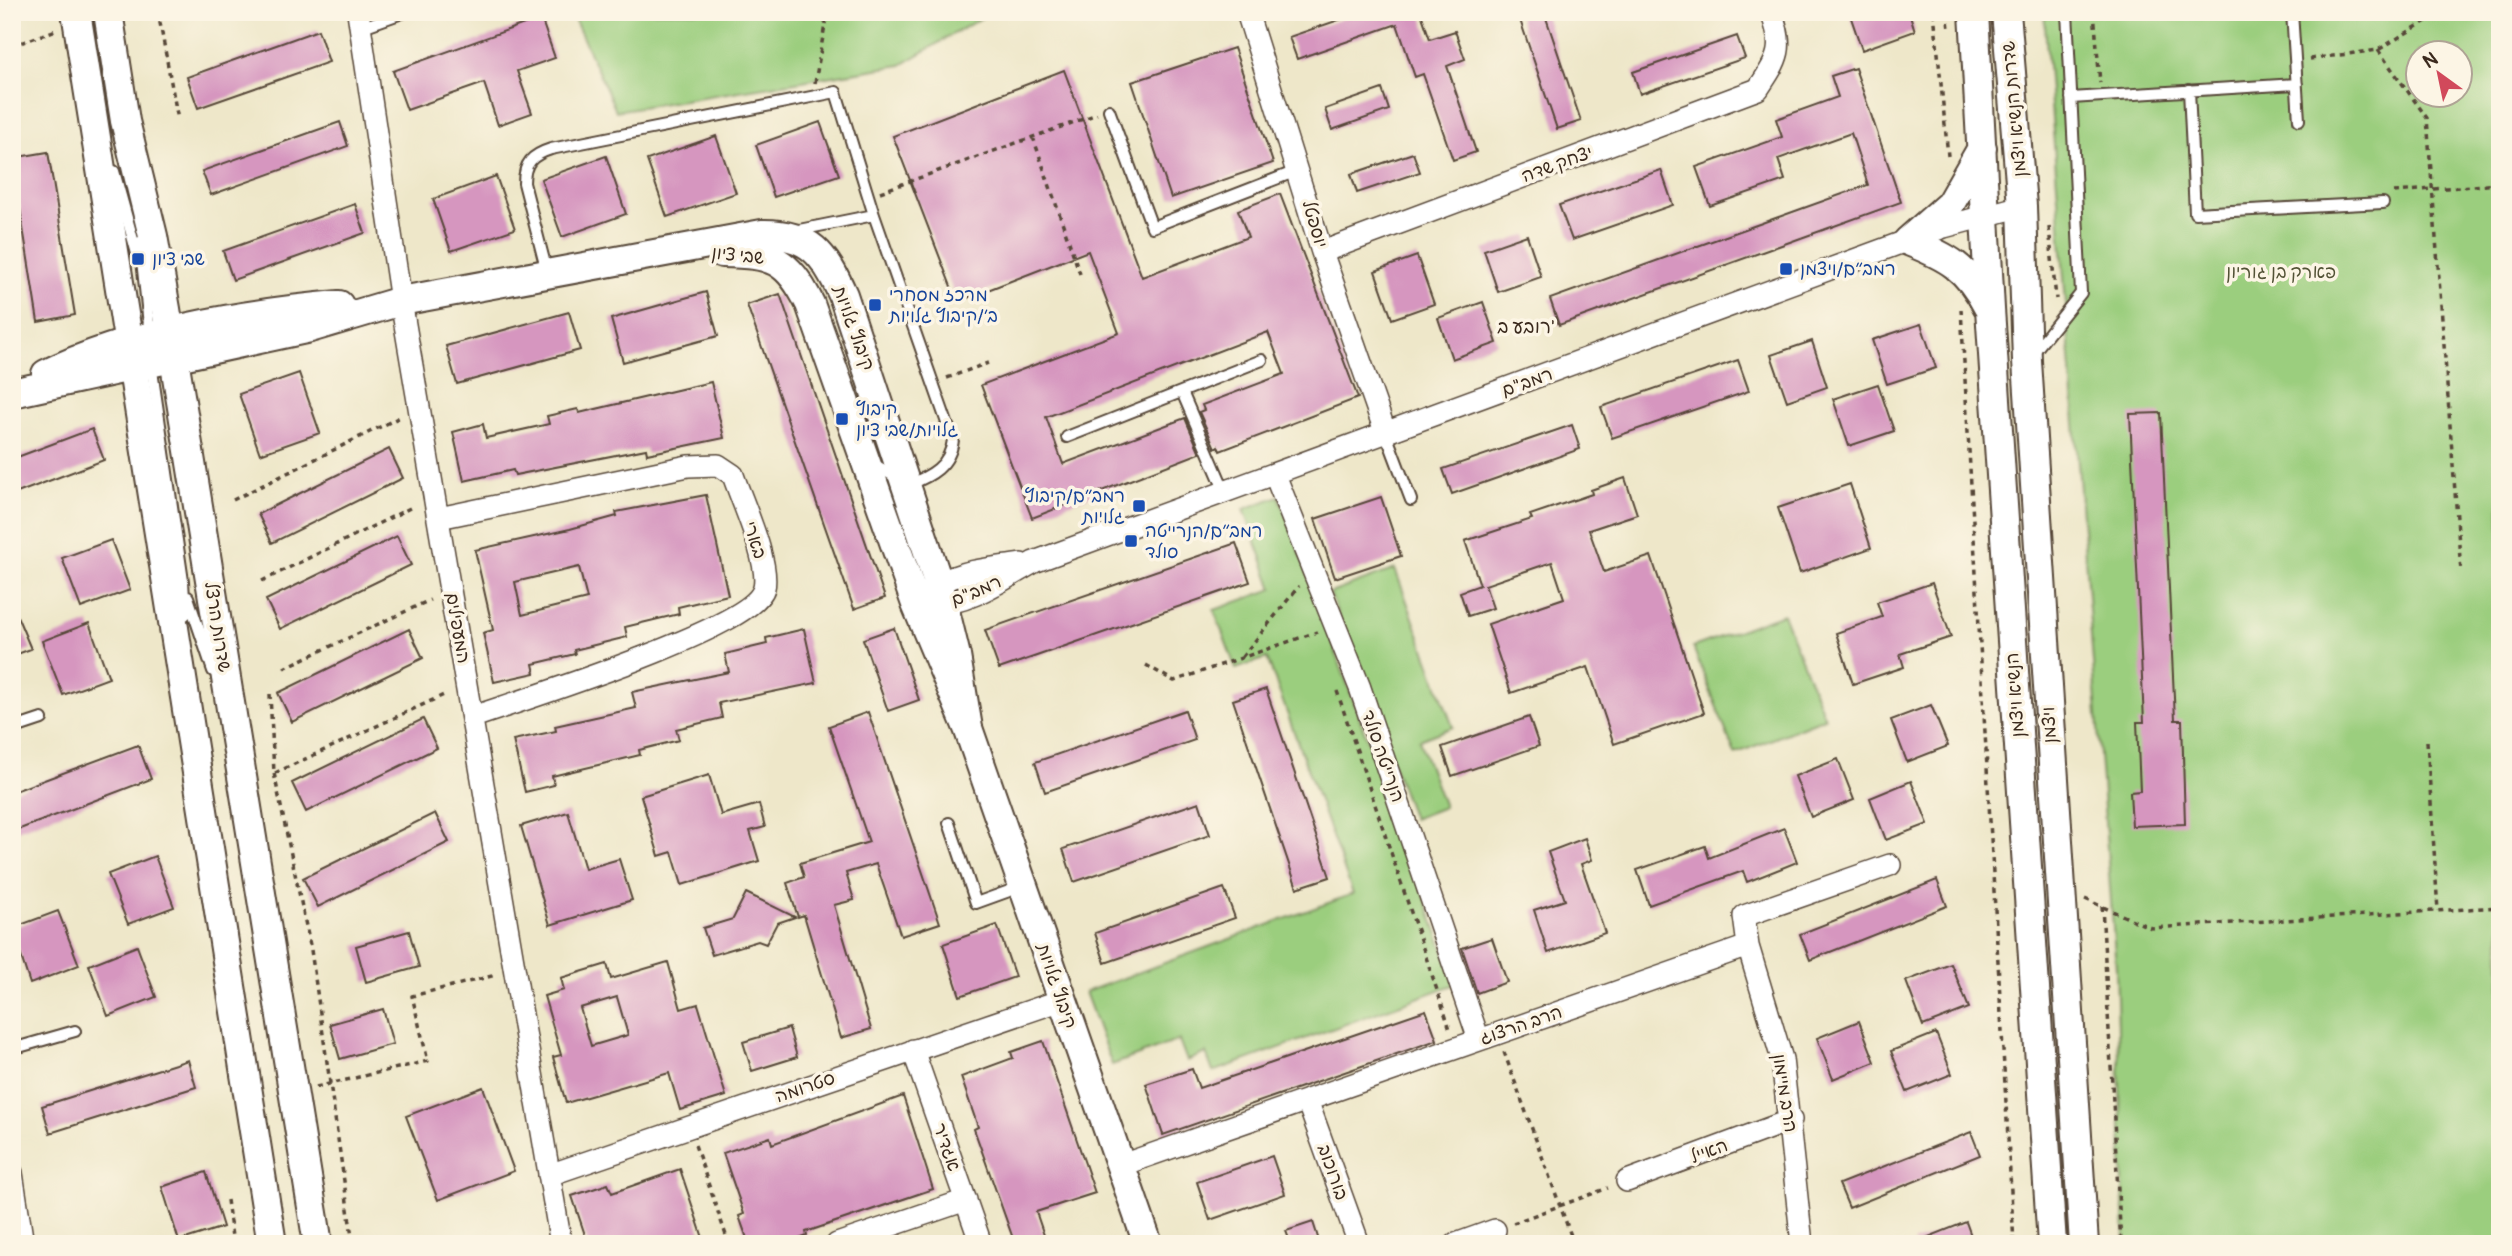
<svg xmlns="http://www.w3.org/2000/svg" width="2512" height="1256" font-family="Pangolin,'Playpen Sans Hebrew',sans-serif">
<rect width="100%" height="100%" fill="#fcf5e5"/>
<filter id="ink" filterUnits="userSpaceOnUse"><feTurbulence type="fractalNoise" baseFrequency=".0143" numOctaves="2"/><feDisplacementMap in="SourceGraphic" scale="14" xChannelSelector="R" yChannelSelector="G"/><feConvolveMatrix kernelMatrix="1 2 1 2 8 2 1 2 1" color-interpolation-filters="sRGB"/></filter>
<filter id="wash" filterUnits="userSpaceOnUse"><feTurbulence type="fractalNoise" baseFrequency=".00686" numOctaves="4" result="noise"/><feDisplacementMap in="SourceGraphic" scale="28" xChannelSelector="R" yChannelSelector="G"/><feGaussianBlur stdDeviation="1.57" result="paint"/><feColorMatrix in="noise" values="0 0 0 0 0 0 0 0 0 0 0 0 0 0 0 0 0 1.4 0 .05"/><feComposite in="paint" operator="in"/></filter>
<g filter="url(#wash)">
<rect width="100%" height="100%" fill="#eee7c9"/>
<path fill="#9bce7e" stroke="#6b7c4e" stroke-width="2" fill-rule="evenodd" d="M 571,12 L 991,12 L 901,65 L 616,111 Z
M 2044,12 L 2500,12 L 2500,1244 L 2125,1244 L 2116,968 ZM 2418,52 L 2460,52 L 2460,94 L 2418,94 Z
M 1279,496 L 1456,984 L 1213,1072 L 1206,1053 L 1187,1061 L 1179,1040 L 1112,1065 L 1085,992 L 1353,894 L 1267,658 L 1236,669 L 1214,610 L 1273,589 L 1244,509 Z
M 1395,569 L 1453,727 L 1419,740 L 1444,807 L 1413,819 L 1330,593 Z
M 1783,614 L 1825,718 L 1735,754 L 1693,647 Z"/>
<g id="blocks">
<path fill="#d696bf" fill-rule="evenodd" d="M 1362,12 L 1424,12 L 1422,16 L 1430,39 L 1455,31 L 1465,59 L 1447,66 L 1476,152 L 1453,160 L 1423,74 L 1415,77 L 1397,24 L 1297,59 L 1289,37 Z
M 1534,12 L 1544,12 L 1581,121 L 1557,129 L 1519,17 Z
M 1849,12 L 1909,12 L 1915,31 L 1862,50 Z
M 541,18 L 555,58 L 517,71 L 532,113 L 498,125 L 484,83 L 407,110 L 393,71 Z
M 318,30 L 329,62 L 198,108 L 187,77 Z
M 1737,36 L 1745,58 L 1640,94 L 1633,72 Z
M 1234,48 L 1273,163 L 1171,198 L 1132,82 Z
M 1855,68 L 1901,202 L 1559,325 L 1550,299 L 1868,185 L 1851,133 L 1778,159 L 1785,180 L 1710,206 L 1696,167 L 1782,137 L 1776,119 L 1838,97 L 1831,76 Z
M 1064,70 L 1142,277 L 1248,237 L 1238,210 L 1280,194 L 1358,398 L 1220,451 L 1218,446 L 1215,448 L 1199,412 L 1204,410 L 1202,405 L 1284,374 L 1268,332 L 1046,417 L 1063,464 L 1185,418 L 1200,453 L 1032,518 L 981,385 L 1119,333 L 1088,251 L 957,302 L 893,136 Z
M 1382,89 L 1389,110 L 1332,130 L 1325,109 Z
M 340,122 L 348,146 L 211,195 L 202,171 Z
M 820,122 L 839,175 L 774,197 L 756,145 Z
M 716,136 L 736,193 L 667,217 L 647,160 Z
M 48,152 L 75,315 L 38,322 L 12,158 Z
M 1413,153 L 1420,172 L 1357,193 L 1351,174 Z
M 606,156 L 626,214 L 562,237 L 541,179 Z
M 1661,170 L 1673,205 L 1572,240 L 1559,205 Z
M 496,176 L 515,229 L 451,251 L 433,199 Z
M 355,204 L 365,233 L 233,280 L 223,251 Z
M 1527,235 L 1541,277 L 1498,292 L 1484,250 Z
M 1417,256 L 1434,304 L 1392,319 L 1375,271 Z
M 706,292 L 718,336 L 623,362 L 611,319 Z
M 780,294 L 885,598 L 854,609 L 747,305 Z
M 1483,302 L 1497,343 L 1452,359 L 1438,318 Z
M 569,312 L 580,350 L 457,384 L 446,346 Z
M 1921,324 L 1936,368 L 1887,384 L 1872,340 Z
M 1812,341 L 1827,387 L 1787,401 L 1771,355 Z
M 1738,360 L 1749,391 L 1612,438 L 1601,407 Z
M 299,373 L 320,433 L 260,454 L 239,394 Z
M 711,382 L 724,438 L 647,454 L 646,449 L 515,475 L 513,470 L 464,481 L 453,432 L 483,424 L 486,438 L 549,424 L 547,416 L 578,409 L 579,413 Z
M 1878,384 L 1894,431 L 1849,446 L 1833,399 Z
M 2161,413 L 2175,720 L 2182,720 L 2185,824 L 2132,826 L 2130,792 L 2140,791 L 2137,722 L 2144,722 L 2130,414 Z
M 1572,425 L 1580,449 L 1452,494 L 1443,469 Z
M 92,429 L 104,460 L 12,495 L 12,459 Z
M 389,449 L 403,478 L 272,543 L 258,514 Z
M 1625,478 L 1637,514 L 1589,530 L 1604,572 L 1651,556 L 1704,713 L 1614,744 L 1588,667 L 1511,693 L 1488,624 L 1564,598 L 1552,562 L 1485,585 L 1493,608 L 1468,616 L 1460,592 L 1480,585 L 1465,541 L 1532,519 L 1530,515 L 1592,494 L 1591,490 Z
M 1850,484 L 1871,548 L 1800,573 L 1778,508 Z
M 706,495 L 728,595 L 678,607 L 679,614 L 625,627 L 627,637 L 574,650 L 575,654 L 533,664 L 535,673 L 494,682 L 483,633 L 493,630 L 475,550 L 570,529 L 617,516 L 616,512 ZM 579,567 L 587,599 L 522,615 L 515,582 Z
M 1381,497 L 1401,556 L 1335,578 L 1315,519 Z
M 397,536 L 411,565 L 280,629 L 266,600 Z
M 111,540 L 130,590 L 81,608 L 62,558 Z
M 1236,543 L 1250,582 L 999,669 L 985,630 Z
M 1932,583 L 1951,637 L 1900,654 L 1904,667 L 1853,684 L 1836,633 L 1882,617 L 1877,602 Z
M 12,604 L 31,649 L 12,656 Z
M 89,623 L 109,678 L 63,695 L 42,641 Z
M 894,628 L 919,700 L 888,711 L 863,639 Z
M 409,629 L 423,658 L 292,722 L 278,693 Z
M 804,629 L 816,683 L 719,703 L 722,718 L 676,729 L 679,740 L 639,750 L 640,755 L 552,776 L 554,785 L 525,792 L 513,740 L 556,731 L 555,726 L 636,708 L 632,692 L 729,672 L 725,654 L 767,644 L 766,638 Z
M 1266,689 L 1330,877 L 1297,888 L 1233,700 Z
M 1931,705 L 1948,746 L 1907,762 L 1891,720 Z
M 1185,710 L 1195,740 L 1045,792 L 1035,762 Z
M 868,712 L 940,923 L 901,936 L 876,864 L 846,873 L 854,900 L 834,905 L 871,1029 L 841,1038 L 804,915 L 798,917 L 787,883 L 804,877 L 800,863 L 869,842 L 829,726 Z
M 1529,717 L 1539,746 L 1452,776 L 1442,747 Z
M 423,719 L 437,748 L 306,812 L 292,783 Z
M 138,745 L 151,779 L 12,832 L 12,792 Z
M 1838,759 L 1854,800 L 1811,817 L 1795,776 Z
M 709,775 L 721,815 L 759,804 L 765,827 L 750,831 L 759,861 L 682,885 L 672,852 L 659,856 L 641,796 Z
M 1911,781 L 1928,824 L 1886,840 L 1870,798 Z
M 1199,802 L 1210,835 L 1074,882 L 1063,849 Z
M 568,812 L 585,869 L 619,859 L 632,900 L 550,925 L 521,826 Z
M 435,813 L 449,842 L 318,907 L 303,878 Z
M 1784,828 L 1797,862 L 1747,882 L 1743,871 L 1649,905 L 1637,870 L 1705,846 L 1709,858 Z
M 1585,838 L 1592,860 L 1581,864 L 1605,933 L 1548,953 L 1534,910 L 1565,900 L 1548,852 Z
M 155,856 L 174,907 L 128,924 L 108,874 Z
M 1937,880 L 1947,906 L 1810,960 L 1800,934 Z
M 1224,888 L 1235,918 L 1105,963 L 1095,933 Z
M 746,893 L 795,917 L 777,923 L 766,944 L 758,941 L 712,955 L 703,928 L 733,919 Z
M 58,911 L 79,965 L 30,984 L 12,928 Z
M 997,925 L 1015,977 L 960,996 L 943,944 Z
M 409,931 L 419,967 L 366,982 L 356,946 Z
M 1492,938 L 1507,982 L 1477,993 L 1462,948 Z
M 137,946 L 156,997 L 108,1016 L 89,965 Z
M 668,962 L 681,1009 L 698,1004 L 726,1096 L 680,1110 L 669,1073 L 566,1103 L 553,1057 L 561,1055 L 544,996 L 564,990 L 561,978 L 607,964 L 611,979 ZM 617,997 L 628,1035 L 591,1046 L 580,1008 Z
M 1951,964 L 1969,1008 L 1923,1026 L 1906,981 Z
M 383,1009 L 393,1044 L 340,1059 L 330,1024 Z
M 1426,1010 L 1437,1040 L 1163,1135 L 1146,1084 L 1192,1069 L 1199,1088 Z
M 1859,1021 L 1875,1062 L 1833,1079 L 1817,1038 Z
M 789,1028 L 797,1057 L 752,1071 L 743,1042 Z
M 1936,1033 L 1952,1074 L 1907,1092 L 1891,1051 Z
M 1043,1041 L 1095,1193 L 1036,1212 L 1047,1244 L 1015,1244 L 974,1129 L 978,1127 L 961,1077 L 1013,1058 L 1011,1052 Z
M 188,1060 L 196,1087 L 50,1133 L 42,1106 Z
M 483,1087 L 514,1171 L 438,1200 L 406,1116 Z
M 903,1096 L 933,1189 L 806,1232 L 807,1236 L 786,1244 L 749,1244 L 739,1216 L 744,1214 L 723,1153 L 770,1137 L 772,1144 Z
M 1971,1132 L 1980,1155 L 1849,1208 L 1839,1184 Z
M 1272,1156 L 1285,1194 L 1210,1220 L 1197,1182 Z
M 680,1169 L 705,1244 L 588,1244 L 572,1196 L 608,1184 L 612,1193 Z
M 206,1172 L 223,1227 L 179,1241 L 162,1187 Z
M 1313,1222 L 1320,1244 L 1291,1244 L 1286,1231 Z
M 1966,1222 L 1974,1244 L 1914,1244 L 1913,1243 Z"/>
</g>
</g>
<g filter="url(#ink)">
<use href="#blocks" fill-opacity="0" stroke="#564638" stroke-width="2"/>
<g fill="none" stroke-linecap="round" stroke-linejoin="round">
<defs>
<path id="lane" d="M 2292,12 L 2299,120
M 360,28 L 405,12
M 2189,90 L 2195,213 L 2383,203
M 2071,98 L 2297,84
M 1109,110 L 1152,227 L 1299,170
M 114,171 L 137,254
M 794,231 L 874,215
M 140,242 L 150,334
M 547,272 L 524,183 C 524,163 532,155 551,149 L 836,92 L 874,215 L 953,440 C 950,466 931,476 908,485 L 874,464
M 2033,353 L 2081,293 L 2067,12
M 151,364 L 183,581 L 185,615
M 1182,392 L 1226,494
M 1386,434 L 1411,500
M 1067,437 L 1262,360
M 188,597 L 213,671
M 12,729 L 42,719
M 949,823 L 976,903 L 1023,886
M 12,1049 L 75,1031"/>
<path id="street" d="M 358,12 L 401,301 L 561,1244
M 1247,12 L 1322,252 L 1386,434
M 1322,252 L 1758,89 C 1779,58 1785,48 1771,12
M 1275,475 L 1360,688 L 1479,1040
M 439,518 L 688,466 L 718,465 L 733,475 C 742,502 770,562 764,588 C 754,628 519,701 473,717
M 927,593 C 950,570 991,569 1021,564
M 931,604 C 967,606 1004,579 1034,562 L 1944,227 L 2022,206
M 1748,946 L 1782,1059 L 1802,1244
M 913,1050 L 981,1244
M 1307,1100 L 1359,1244
M 1119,1166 L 1748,946 L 1744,916 L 1890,865
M 12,1173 L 23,1244
M 549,1175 L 1062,1000
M 1627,1181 L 1791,1120
M 837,1244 L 966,1200
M 1456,1244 L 1495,1230"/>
<path id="secondary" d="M 76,12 L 272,1244
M 108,12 L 125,121 L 153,236 L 166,309 L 318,1244
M 1974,12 L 1990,309 L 2052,1244
M 2006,12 L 2022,206 L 2027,361 L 2084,1244
M 1982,148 L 1950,204 L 1908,241 C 1948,257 1967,267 1988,307
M 722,253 C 772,254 787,258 810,304 L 916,604 L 968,728 L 1148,1244
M 46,374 C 128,333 247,313 339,305
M 12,393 L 310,328 L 401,301 L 762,234 C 810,233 825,255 843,295 L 938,582 L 956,656 L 968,728"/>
</defs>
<use href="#lane" stroke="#564638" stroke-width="14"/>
<use href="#street" stroke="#564638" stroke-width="24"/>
<use href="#secondary" stroke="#564638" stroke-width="32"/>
<path stroke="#564638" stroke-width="3.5" stroke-dasharray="5 5" stroke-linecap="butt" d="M 158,12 L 178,120
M 1934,12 L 1948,156
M 1947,12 L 1949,28
M 2094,12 L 2100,83
M 12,46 L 56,30
M 2378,50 L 2427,118 L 2461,572
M 2310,59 L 2378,50 L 2441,12
M 815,83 L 826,19
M 1033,137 L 1080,274
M 880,192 L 1097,114
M 2394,192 L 2500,184
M 2049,227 L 2056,299
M 1961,309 L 2014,1244
M 947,378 L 988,363
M 233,500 L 402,416
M 262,581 L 414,506
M 1242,657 L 1299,586
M 1146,665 L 1174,681 L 1317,632
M 284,668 L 430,600
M 1337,691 L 1450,1029
M 270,694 L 274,773 L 311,950 L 353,1244
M 2427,741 L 2438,911
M 275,773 L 446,694
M 2085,899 L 2151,928 L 2500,907
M 2102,906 L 2121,1244
M 1504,1052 L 1574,1244
M 316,1087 L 428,1061 L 412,996 L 496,975
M 695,1145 L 729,1244
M 227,1200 L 233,1244
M 1513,1223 L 1608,1188"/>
<use href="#lane" stroke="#fff" stroke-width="10"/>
<use href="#street" stroke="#fff" stroke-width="21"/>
<use href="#secondary" stroke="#fff" stroke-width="28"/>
</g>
</g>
<g fill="#1a4fb4" stroke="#fcf5e5" stroke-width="2.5">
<rect x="131" y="252" width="14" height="14" rx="3.5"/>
<rect x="1779" y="262" width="14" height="14" rx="3.5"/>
<rect x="868" y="298" width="14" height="14" rx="3.5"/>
<rect x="835" y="412" width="14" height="14" rx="3.5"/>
<rect x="1132" y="499" width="14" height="14" rx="3.5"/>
<rect x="1124" y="534" width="14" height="14" rx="3.5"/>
</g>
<g text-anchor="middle" stroke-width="7" stroke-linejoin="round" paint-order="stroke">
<g font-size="18" fill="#3b2a1e" stroke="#fcf5e5">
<text transform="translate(2014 109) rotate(-95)" y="6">שדרות הנשיא ויצמן</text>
<text transform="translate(1557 164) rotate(-20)" y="6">יצחק שדה</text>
<text transform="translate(1315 224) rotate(74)" y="6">יוספטל</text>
<text transform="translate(738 255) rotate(6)" y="6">שבי ציון</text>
<text transform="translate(854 328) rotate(70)" y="6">קיבוץ גלויות</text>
<text transform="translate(1527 382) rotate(-20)" y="6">רמב"ם</text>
<text transform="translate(755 540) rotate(72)" y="6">בארי</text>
<text transform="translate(976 591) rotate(-23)" y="6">רמב"ם</text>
<text transform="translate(218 627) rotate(81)" y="6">שדרות הרצל</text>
<text transform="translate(458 628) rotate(80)" y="6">המעפילים</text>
<text transform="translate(2015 695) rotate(-94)" y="6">הנשיא ויצמן</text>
<text transform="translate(2049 725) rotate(-93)" y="6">ויצמן</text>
<text transform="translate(1383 756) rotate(71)" y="6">הנרייטה סולד</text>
<text transform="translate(1057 986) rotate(71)" y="6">קיבוץ גלויות</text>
<text transform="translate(1521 1025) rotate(-19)" y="6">הרב הרצוג</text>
<text transform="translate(805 1087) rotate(-19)" y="6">סטרומה</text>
<text transform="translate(1785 1093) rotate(81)" y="6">הרב מיימון</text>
<text transform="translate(947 1147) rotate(71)" y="6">אגדיר</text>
<text transform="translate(1709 1151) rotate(-20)" y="6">האייל</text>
<text transform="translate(1333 1172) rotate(70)" y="6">בורוכוב</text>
</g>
<g font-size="18" fill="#164399" stroke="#fcf5e5" text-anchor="start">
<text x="152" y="265">שבי ציון</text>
<text x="1800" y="275">רמב״ם/ויצמן</text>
<text x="889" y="301">מרכז מסחרי<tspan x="889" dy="21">ב׳/קיבוץ גלויות</tspan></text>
<text x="856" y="415">קיבוץ<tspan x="856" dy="21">גלויות/שבי ציון</tspan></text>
<text x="1125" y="502" text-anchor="end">רמב״ם/קיבוץ<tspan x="1125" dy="21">גלויות</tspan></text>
<text x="1145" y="537">רמב״ם/הנרייטה<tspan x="1145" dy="21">סולד</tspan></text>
</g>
<g font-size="18" fill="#535336" stroke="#fcf5e5">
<text x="2281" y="278">פארק בן גוריון</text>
</g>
<g font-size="19" fill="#3b2a1e" stroke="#fcf5e5">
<text x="1526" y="333">רובע ב'</text>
</g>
</g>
<rect width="2512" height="1256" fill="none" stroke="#fcf5e5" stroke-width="42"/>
<g transform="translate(2439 74) rotate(327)"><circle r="33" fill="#fcf5e5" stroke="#afa495" stroke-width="2"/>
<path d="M0-5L12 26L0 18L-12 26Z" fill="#d1495b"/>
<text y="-10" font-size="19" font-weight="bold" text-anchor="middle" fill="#3b2a1e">N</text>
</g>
</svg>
